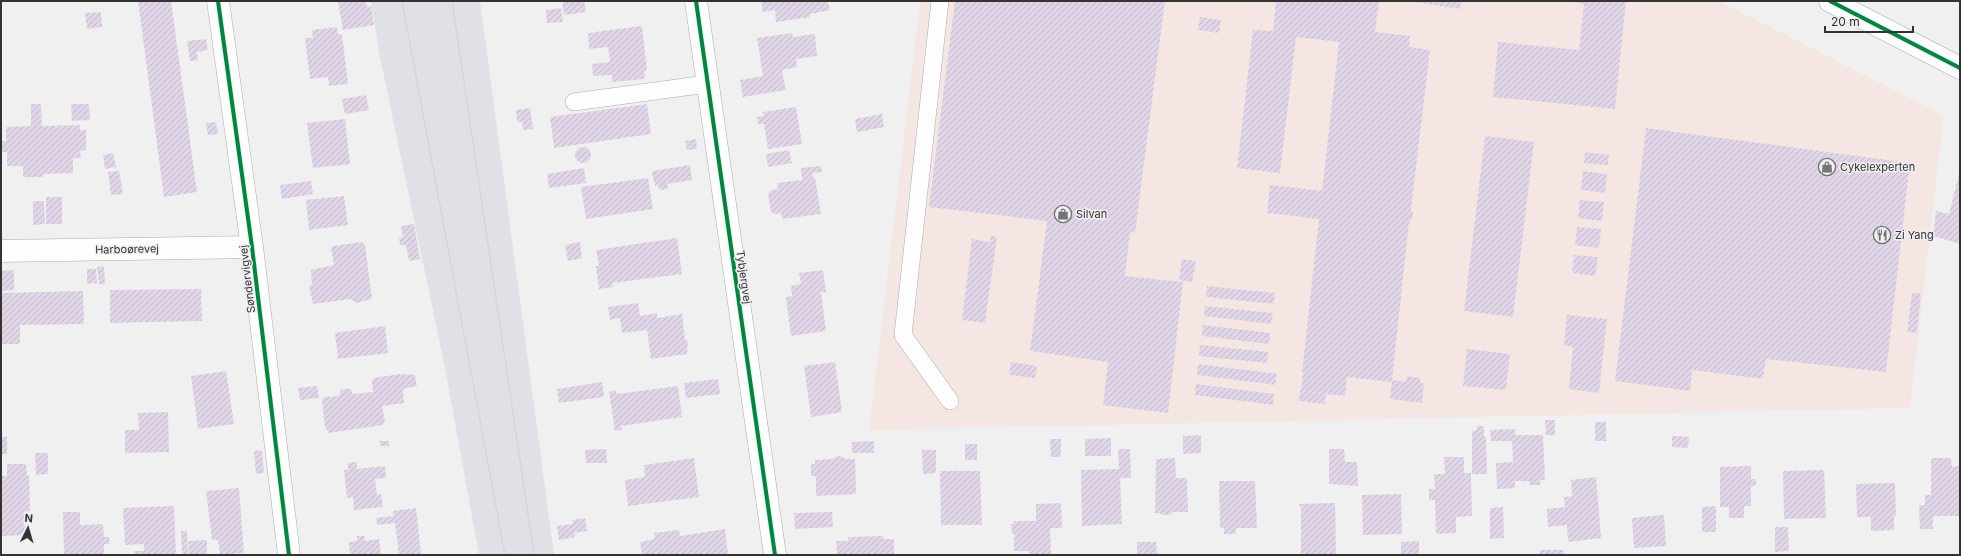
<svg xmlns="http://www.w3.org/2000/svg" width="1961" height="556" font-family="Inter,sans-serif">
<defs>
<pattern id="building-hatch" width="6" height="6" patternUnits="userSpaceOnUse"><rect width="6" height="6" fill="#e1d6e7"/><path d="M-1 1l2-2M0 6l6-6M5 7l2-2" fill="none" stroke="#c2b8c7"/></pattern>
</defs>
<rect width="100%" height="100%" fill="#f0f0f1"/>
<path fill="#f4e7e3" d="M 920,1 L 1719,1 L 1944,115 L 1910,408 L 869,430 Z"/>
<path fill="#dfe1e7" d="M 371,1 L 480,1 L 554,555 L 479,555 L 445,368 L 379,52 Z"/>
<path fill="url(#building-hatch)" d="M 138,1 L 171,1 L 197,192 L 164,197 Z
M 338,1 L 366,1 L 367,7 L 371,6 L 374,25 L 343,30 Z
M 562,1 L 584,1 L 586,12 L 564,15 Z
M 761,1 L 828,1 L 830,10 L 810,14 L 810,17 L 776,22 L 775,10 L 763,12 Z
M 955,1 L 1165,1 L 1135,233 L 1130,232 L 1125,276 L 1183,282 L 1168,413 L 1103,405 L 1108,362 L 1030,351 L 1047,221 L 929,207 Z
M 1276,1 L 1379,1 L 1375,32 L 1410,36 L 1409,47 L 1430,50 L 1411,209 L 1413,213 L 1412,219 L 1409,222 L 1392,380 L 1406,382 L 1407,376 L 1420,378 L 1420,383 L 1424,384 L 1422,403 L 1390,399 L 1392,382 L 1347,377 L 1345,396 L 1301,391 L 1303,372 L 1302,372 L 1319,219 L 1267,213 L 1270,185 L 1322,191 L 1339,42 L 1296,37 L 1280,173 L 1237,168 L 1253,30 L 1273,31 Z
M 1409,1 L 1461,1 L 1460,9 Z
M 1569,1 L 1626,1 L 1615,109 L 1493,97 L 1498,42 L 1579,50 L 1584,4 Z
M 561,8 L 563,22 L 547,23 L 546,10 Z
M 101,12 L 102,27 L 87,29 L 85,13 Z
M 1200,17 L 1221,20 L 1219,33 L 1198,30 Z
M 642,26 L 647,71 L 644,71 L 645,79 L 612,82 L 612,75 L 593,76 L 592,64 L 610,62 L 608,47 L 589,49 L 588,33 Z
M 337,27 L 338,34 L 342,34 L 348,84 L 329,86 L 328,77 L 310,79 L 305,38 L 313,38 L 312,30 Z
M 792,33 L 793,37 L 815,34 L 817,56 L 796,59 L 797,67 L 782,70 L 786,90 L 743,97 L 740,80 L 763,76 L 757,38 Z
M 206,39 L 208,50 L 197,52 L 198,60 L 190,61 L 187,41 Z
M 366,95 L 369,110 L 345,114 L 342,99 Z
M 31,104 L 41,104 L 42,126 L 80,125 L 80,130 L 86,130 L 86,150 L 80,151 L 81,158 L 73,158 L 73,173 L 43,174 L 43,177 L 23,177 L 23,166 L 7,166 L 7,152 L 1,152 L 1,141 L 6,141 L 6,127 L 31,126 Z
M 71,104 L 89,104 L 90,120 L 72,121 Z
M 647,104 L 651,134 L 554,148 L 550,117 Z
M 796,107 L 802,144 L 768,149 L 764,124 L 758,124 L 757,117 L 764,116 L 763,112 Z
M 530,108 L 533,129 L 523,130 L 522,122 L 517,122 L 516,110 Z
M 882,114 L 884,127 L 857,132 L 855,119 Z
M 345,119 L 350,164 L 313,168 L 307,123 Z
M 216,122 L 218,134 L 208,135 L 206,123 Z
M 1646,128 L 1910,163 L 1886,372 L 1766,359 L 1763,379 L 1692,370 L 1690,391 L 1615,381 Z
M 1485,136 L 1534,142 L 1513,317 L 1464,311 Z
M 696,139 L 697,149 L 687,150 L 685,141 Z
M575 155a8 8 0 1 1 16 0a8 8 0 1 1-16 0Z
M 789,150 L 792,163 L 768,167 L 766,154 Z
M 1585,152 L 1609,155 L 1608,165 L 1584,163 Z
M 113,153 L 116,167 L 105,169 L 103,155 Z
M 690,165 L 692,180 L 667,184 L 668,189 L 659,190 L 658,185 L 655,186 L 652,171 Z
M 821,166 L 822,172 L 812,173 L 813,178 L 815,177 L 821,214 L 782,219 L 781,213 L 774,214 L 771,212 L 768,194 L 771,190 L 778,189 L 777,183 L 802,180 L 801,168 Z
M 584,168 L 586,183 L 549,188 L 547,174 Z
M 119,171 L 123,194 L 111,195 L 108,172 Z
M 1583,171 L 1607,174 L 1605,193 L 1581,190 Z
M 1959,174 L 1960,174 L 1960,244 L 1933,236 L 1936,211 L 1949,214 Z
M 648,178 L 653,209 L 586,219 L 581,187 Z
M 311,181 L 313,194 L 282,199 L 280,185 Z
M 344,196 L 348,225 L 309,230 L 306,200 Z
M 46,197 L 62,197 L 62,224 L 46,224 Z
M 1580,200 L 1604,202 L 1602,221 L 1578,218 Z
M 33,201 L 44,201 L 45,224 L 33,225 Z
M 414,224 L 420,259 L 409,261 L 406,245 L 400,245 L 399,237 L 403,237 L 401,226 Z
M 1577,227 L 1601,229 L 1599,248 L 1575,245 Z
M 991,236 L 997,237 L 985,323 L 962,320 L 972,239 L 990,242 Z
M 677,238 L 682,274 L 612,283 L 613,287 L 599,289 L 596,266 L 599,266 L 596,250 Z
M 362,242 L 365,245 L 372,299 L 356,303 L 351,299 L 313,304 L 309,286 L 312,284 L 311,270 L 334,265 L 331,248 L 333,246 Z
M 580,242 L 582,258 L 568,261 L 565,245 Z
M 1574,255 L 1598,257 L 1595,276 L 1572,273 Z
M 1182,259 L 1196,261 L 1192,282 L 1179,280 Z
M 104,266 L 105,284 L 99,284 L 97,267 Z
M 87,269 L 96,269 L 97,283 L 87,284 Z
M 14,270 L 14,290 L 1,291 L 1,271 Z
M 823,270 L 826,292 L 821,292 L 826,331 L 791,336 L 786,297 L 792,296 L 791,286 L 801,284 L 799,273 Z
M 1207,286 L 1275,293 L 1274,304 L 1206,297 Z
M 201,289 L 202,321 L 110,323 L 110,290 Z
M 83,291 L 84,324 L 20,325 L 20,344 L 2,344 L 1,293 Z
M 1912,293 L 1921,294 L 1917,333 L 1907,332 Z
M 638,303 L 640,316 L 657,313 L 657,318 L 682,314 L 685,340 L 688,341 L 687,354 L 651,359 L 647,330 L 622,333 L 620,318 L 610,320 L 608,307 Z
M 1205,306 L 1273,313 L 1271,324 L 1204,316 Z
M 1567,315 L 1607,319 L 1599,393 L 1569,389 L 1573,347 L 1564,345 Z
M 1203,325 L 1270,333 L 1269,344 L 1202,336 Z
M 385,326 L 388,353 L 338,359 L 335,333 Z
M 1200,345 L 1268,352 L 1267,363 L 1199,356 Z
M 1467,349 L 1510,354 L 1506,390 L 1463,386 Z
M 835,362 L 842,412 L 811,417 L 804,366 Z
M 1011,362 L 1037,366 L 1035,378 L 1009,375 Z
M 1198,364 L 1277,374 L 1275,385 L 1197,375 Z
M 226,371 L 234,424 L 198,429 L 191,376 Z
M 400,374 L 415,375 L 417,386 L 403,389 L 404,403 L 382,406 L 385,421 L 383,425 L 329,433 L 325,427 L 322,400 L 325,397 L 339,396 L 341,390 L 348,388 L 352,391 L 352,394 L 373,392 L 372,382 L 374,378 Z
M 718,379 L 720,394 L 686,398 L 684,383 Z
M 602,382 L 604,397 L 559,403 L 557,389 Z
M 1196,384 L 1274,394 L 1273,405 L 1195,395 Z
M 317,386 L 319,398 L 300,400 L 298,388 Z
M 678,386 L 682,417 L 621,426 L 622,430 L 615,431 L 609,392 L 616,390 L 617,394 Z
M 1300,391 L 1326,394 L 1325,404 L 1299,401 Z
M 168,412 L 169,452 L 125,453 L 125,430 L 139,430 L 138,413 Z
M 1545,420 L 1555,420 L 1555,435 L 1546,435 Z
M 1595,422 L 1606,422 L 1606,441 L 1595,441 Z
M 1477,426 L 1484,426 L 1484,437 L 1486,437 L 1487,474 L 1472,474 L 1472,431 L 1477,430 Z
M 1515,429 L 1515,435 L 1543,435 L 1545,480 L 1540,480 L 1540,485 L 1529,485 L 1529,481 L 1515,481 L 1515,488 L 1497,489 L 1496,463 L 1513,462 L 1512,441 L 1491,441 L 1490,430 Z
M 1201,435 L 1201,453 L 1183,454 L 1183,436 Z
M 7,436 L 7,454 L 1,454 L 1,437 Z
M 1672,436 L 1689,437 L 1688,448 L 1672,447 Z
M 1111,438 L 1111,456 L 1085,456 L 1085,439 Z
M 1050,439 L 1061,439 L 1061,457 L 1051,457 Z
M 380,441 L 389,441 L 389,446 L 380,446 Z
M 874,441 L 874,453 L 852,453 L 852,442 Z
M 965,444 L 977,444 L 977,460 L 965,460 Z
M 606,449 L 607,463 L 586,463 L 585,450 Z
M 1118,449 L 1130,449 L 1131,478 L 1120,478 L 1122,524 L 1082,526 L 1081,470 L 1119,469 Z
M 1329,449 L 1344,449 L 1345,462 L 1357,462 L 1358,486 L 1329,484 Z
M 262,450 L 264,473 L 256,474 L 254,451 Z
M 922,450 L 936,450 L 936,473 L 923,474 Z
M 35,453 L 48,453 L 48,474 L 36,475 Z
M 841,456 L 846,459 L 855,459 L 856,494 L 816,496 L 816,476 L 811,476 L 811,464 L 815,464 L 815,460 L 832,459 L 835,457 Z
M 1444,457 L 1464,457 L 1464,473 L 1471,473 L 1472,516 L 1456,517 L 1456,533 L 1436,534 L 1435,500 L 1429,500 L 1429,489 L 1435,489 L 1434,474 L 1445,474 Z
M 694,458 L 699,497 L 628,506 L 625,480 L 645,477 L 644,465 Z
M 1175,458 L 1176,478 L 1187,478 L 1188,512 L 1173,512 L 1170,515 L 1162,515 L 1159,513 L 1155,513 L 1156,459 Z
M 1931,458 L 1951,458 L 1952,467 L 1960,466 L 1960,516 L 1933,516 L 1933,529 L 1920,529 L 1919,505 L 1925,505 L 1925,495 L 1931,495 Z
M 357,462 L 357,469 L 385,466 L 386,478 L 375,479 L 377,495 L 381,494 L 383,507 L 354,510 L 353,497 L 347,498 L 344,470 L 348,470 L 348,463 Z
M 7,464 L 26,464 L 27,476 L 29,475 L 30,511 L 24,512 L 25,535 L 1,536 L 1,476 L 7,476 Z
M 1751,466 L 1751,479 L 1756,479 L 1756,485 L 1751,486 L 1751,506 L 1744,506 L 1744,518 L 1729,518 L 1729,507 L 1720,507 L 1720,467 Z
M 1824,470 L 1826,518 L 1784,519 L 1783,471 Z
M 940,471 L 980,471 L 982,525 L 941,525 Z
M 1596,477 L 1601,538 L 1568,542 L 1567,525 L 1548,527 L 1547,509 L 1565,507 L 1564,497 L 1572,496 L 1571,480 Z
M 1219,481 L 1255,481 L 1257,528 L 1236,528 L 1236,534 L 1224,534 L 1224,528 L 1220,528 Z
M 1895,483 L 1896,516 L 1894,516 L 1894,530 L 1871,531 L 1871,517 L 1857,517 L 1856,484 Z
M 239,488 L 244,553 L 220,555 L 218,540 L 212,540 L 206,491 Z
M 1401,494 L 1402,534 L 1363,535 L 1362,495 Z
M 1061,503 L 1062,528 L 1050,528 L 1051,555 L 1030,555 L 1029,551 L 1014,551 L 1014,534 L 1012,534 L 1011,524 L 1014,524 L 1014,521 L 1036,521 L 1036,504 Z
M 1335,503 L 1336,555 L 1301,555 L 1301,508 L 1298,504 Z
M 174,506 L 176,555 L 134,555 L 134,551 L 144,551 L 144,544 L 125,545 L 123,508 Z
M 1716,506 L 1716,532 L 1702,532 L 1702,507 Z
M 1503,507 L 1504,538 L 1490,539 L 1490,508 Z
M 416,508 L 421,554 L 399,555 L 395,523 L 377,525 L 376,518 L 394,516 L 393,511 Z
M 63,512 L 80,512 L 80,525 L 103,524 L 104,537 L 109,537 L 110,544 L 104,544 L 104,555 L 64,555 Z
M 832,512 L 833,527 L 795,529 L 794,513 Z
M 1664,515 L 1666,546 L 1634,548 L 1632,518 Z
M 585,518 L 587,531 L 574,533 L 575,537 L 559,540 L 557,526 L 573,524 L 572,520 Z
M 1775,527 L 1788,527 L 1789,551 L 1775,552 Z
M 725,529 L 728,555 L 642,555 L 640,542 L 655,539 L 654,533 L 679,530 L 680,536 Z
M 181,531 L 187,531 L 188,555 L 182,555 Z
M 357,536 L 364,536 L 365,541 L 379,539 L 381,555 L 350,555 L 349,542 L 357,541 Z
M 883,536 L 883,539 L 894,539 L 894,555 L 837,555 L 836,541 L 848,541 L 848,537 Z
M 207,540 L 207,555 L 189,555 L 188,541 Z
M 1419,541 L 1419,555 L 1401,555 L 1401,542 Z
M 1137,542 L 1156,542 L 1157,555 L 1137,555 Z
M 1540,550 L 1564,550 L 1564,555 L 1540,555 Z"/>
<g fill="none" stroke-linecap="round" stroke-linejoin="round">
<defs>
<path id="lane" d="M 940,1 L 903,335 L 950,401
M 574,102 L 707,84"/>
<path id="street" d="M 218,1 L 252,247 L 289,555
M 696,1 L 775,555
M 1,251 L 252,247"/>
<path id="secondary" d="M 1830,1 L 1960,68"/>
</defs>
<use href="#lane" stroke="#abacad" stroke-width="18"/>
<use href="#street" stroke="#abacad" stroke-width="23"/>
<use href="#secondary" stroke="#abacad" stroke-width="23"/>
<use href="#lane" stroke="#fdfdfd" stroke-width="17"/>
<use href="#street" stroke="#fdfdfd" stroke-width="22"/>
<use href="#secondary" stroke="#fdfdfd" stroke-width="22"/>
<path stroke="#d2d2d2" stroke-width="1" d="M 402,1 L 505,555
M 452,1 L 534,555"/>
<defs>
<path id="cycleway" d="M 218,1 L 252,247 L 289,555
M 696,1 L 775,555
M 1830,1 L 1960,68"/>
</defs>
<use href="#cycleway" stroke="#efeff2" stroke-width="6"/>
<use href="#cycleway" stroke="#00873e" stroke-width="4"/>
</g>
<defs>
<symbol id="shop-ring" viewBox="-11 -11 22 22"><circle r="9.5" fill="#efeff2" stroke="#757576" stroke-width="1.5"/><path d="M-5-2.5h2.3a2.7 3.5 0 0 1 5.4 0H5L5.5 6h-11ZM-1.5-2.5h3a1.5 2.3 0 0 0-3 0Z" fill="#757576"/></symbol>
<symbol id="restaurant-ring" viewBox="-11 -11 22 22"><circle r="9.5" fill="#efeff2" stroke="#757576" stroke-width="1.5"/><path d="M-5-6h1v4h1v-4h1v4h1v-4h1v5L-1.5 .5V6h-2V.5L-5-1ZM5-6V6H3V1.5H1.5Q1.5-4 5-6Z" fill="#757576"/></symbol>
</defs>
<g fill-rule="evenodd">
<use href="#shop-ring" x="1817" y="157" width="20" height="20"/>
<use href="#shop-ring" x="1053" y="204" width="20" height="20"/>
<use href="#restaurant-ring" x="1872" y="225" width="20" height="20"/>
</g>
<g text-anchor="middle" stroke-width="3" stroke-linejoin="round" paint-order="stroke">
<g font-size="11" fill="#333334" stroke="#efeff2" text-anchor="start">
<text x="1840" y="171">Cykelexperten</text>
<text x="1076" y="218">Silvan</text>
<text x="1895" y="239">Zi Yang</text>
</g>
<g font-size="11" fill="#333334" stroke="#efeff2">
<text transform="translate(127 249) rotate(-1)" y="4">Harboørevej</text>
<text transform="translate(744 277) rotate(82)" y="4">Tybjergvej</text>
<text transform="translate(247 279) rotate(-97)" y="4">Søndervigvej</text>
</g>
</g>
<rect width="1961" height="556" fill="none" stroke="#333334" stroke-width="4"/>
<g transform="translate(28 528) rotate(5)" stroke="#efeff2" stroke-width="3" paint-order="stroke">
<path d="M0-3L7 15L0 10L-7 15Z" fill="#333334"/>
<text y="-6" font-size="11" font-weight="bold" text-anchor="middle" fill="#333334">N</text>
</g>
<path d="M1825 26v6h88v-6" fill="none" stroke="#333334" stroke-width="2"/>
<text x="1831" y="26" font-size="12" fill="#333334" stroke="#efeff2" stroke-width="3" paint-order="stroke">20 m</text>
</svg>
